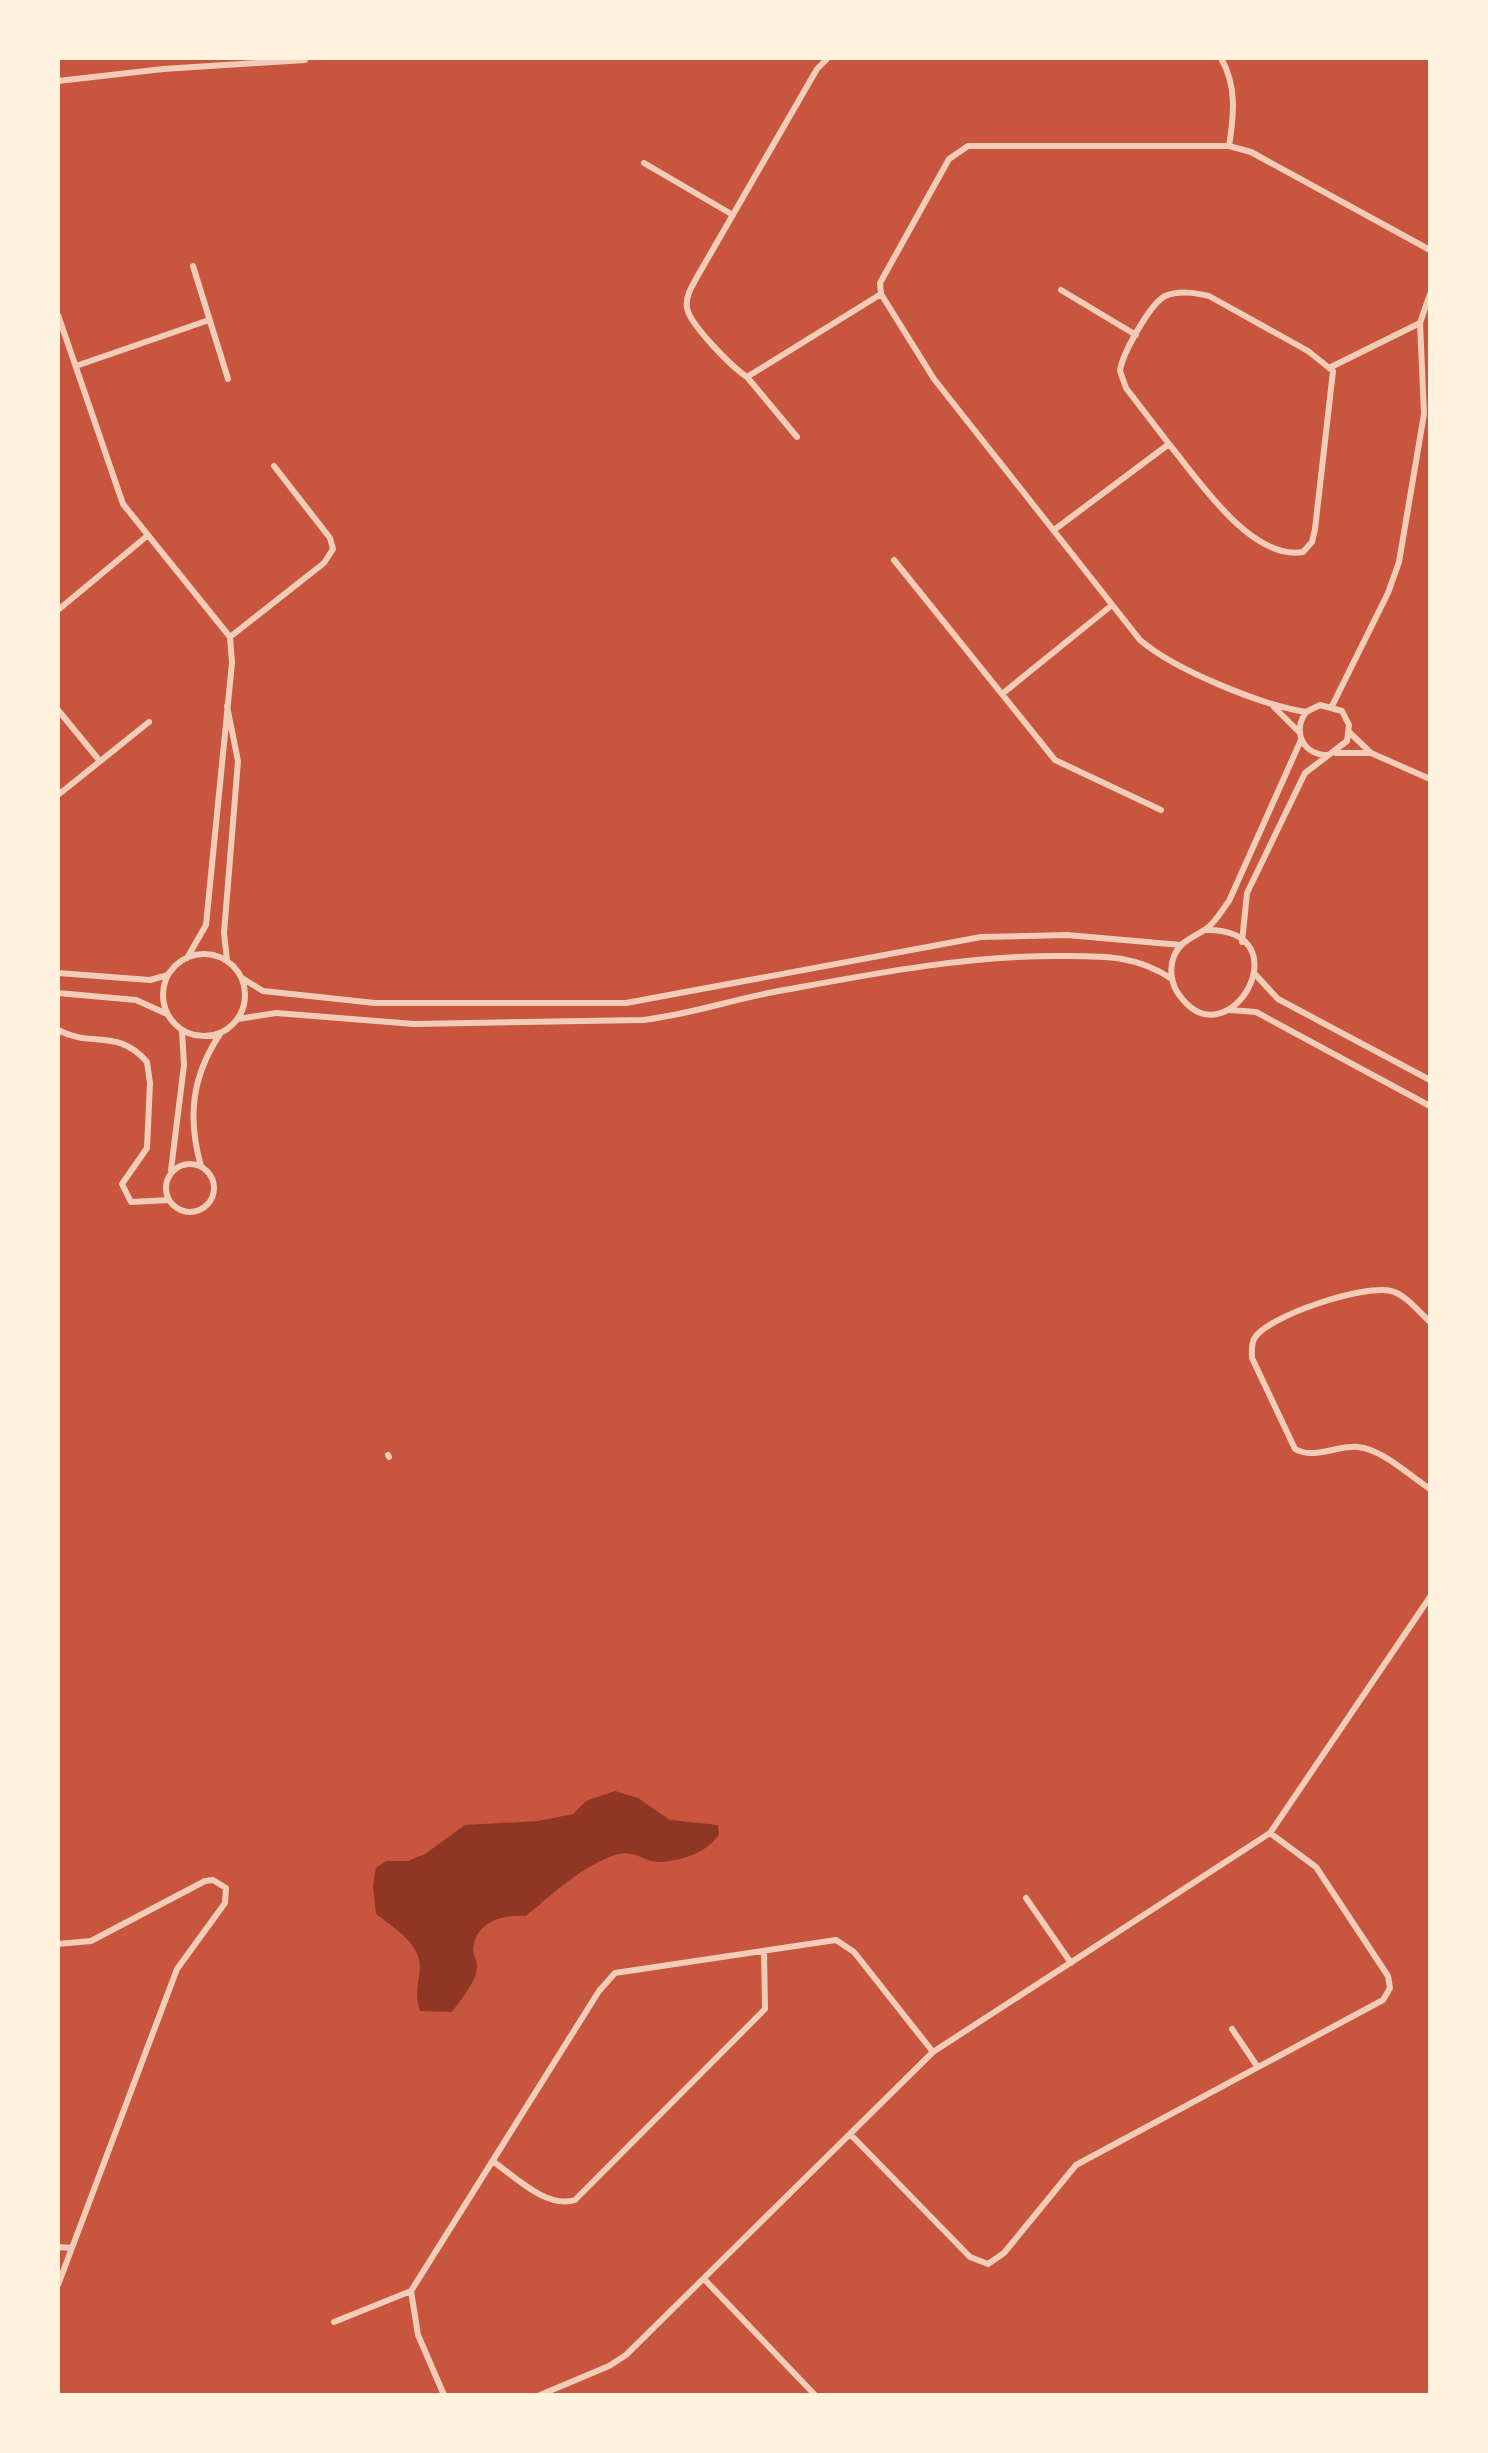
<svg xmlns="http://www.w3.org/2000/svg" width="1488" height="2453" font-family="'Source Sans 3',sans-serif">
<rect width="100%" height="100%" fill="#c8553d"/>
<path fill="#8f3625" d="M 615,1791 L 638,1798 L 670,1820 L 718,1825 L 719,1834 C 709,1852 681,1861 660,1862 C 646,1863 636,1850 619,1854 C 583,1864 554,1893 526,1916 C 504,1914 476,1921 473,1949 C 473,1955 478,1962 477,1968 C 475,1983 461,2000 452,2012 L 420,2011 C 414,1994 419,1984 420,1967 C 420,1943 393,1927 376,1914 L 373,1885 L 376,1868 L 386,1861 L 408,1861 L 425,1854 L 465,1825 L 538,1821 L 573,1814 L 586,1801 Z"/>
<g fill="none" stroke-linecap="round" stroke-linejoin="round">
<path stroke="#f1ccb7" stroke-width="6" d="M 828,58 L 817,69 L 697,277 C 692,286 685,297 687,308 C 690,325 732,367 747,377 L 881,294
M 1221,58 C 1237,86 1234,115 1229,146
M 58,81 L 163,69 L 305,60
M 644,163 L 733,215
M 193,266 L 228,379
M 1061,290 L 1136,335
M 58,315 L 123,504 L 230,637 L 232,663 L 206,925 L 187,958
M 76,366 L 209,320
M 1331,367 L 1420,323
M 747,377 L 797,437
M 1054,530 L 1169,444 C 1197,478 1251,561 1303,552 L 1312,542 L 1315,529 L 1333,371 L 1308,351 L 1209,296 C 1195,293 1180,290 1165,296 C 1150,304 1122,354 1120,371 L 1126,388 L 1169,444
M 894,560 L 1055,760 L 1161,810
M 58,610 L 147,536
M 230,637 L 324,563 L 333,549 L 330,538 L 274,466
M 1002,694 L 1112,605
M 1332,706 L 1388,593 L 1399,562 L 1424,414 L 1420,323 L 1430,294
M 1274,707 L 1299,732
M 58,710 L 99,760
M 1306,712 C 1261,705 1175,670 1140,640 L 934,379 L 881,294 L 880,283 L 949,159 L 968,146 L 1229,146 L 1251,152 L 1430,250
M 1350,733 L 1371,753 L 1430,779
M 1336,753 L 1371,753
M 58,795 L 149,722
M 1205,930 C 1306,928 1229,1063 1180,996 C 1171,985 1169,969 1174,956 C 1181,940 1193,938 1206,929 C 1216,922 1222,910 1229,901 L 1301,740
M 1242,942 L 1247,893 L 1305,773 L 1347,741 L 1349,725 L 1342,711 L 1320,705 L 1306,712 C 1292,732 1303,755 1328,755
M163 995a41 41 0 1 1 82 0a41 41 0 1 1-82 0Z
M 227,960 L 224,933 L 238,761 L 227,706
M 58,973 L 150,980 L 168,975
M 1254,973 L 1278,999 L 1430,1080
M 242,978 L 263,991 L 375,1003 L 626,1003 L 981,937 L 1067,935 L 1181,945
M 58,993 L 136,1000 L 167,1014
M 1230,1010 L 1256,1012 L 1430,1106
M 238,1019 L 276,1013 L 414,1024 L 643,1020 C 688,1015 730,1000 774,992 C 867,975 961,956 1056,956 C 1100,956 1135,954 1172,979
M 58,1030 C 91,1048 118,1028 147,1062 L 150,1083 L 147,1148 L 122,1184 L 131,1202 L 169,1200
M166 1188a24 24 0 1 1 48 0a24 24 0 1 1-48 0Z
M 201,1166 C 187,1117 192,1076 220,1034
M 171,1170 L 184,1065 L 182,1031
M 1430,1322 C 1419,1312 1405,1294 1391,1291 C 1365,1284 1266,1316 1254,1339 C 1251,1345 1252,1352 1252,1358 L 1295,1449 C 1314,1460 1337,1445 1358,1447 C 1382,1449 1410,1476 1430,1489
M 388,1455 L 389,1457
M 1026,1898 L 1071,1963
M 58,1944 L 91,1941 L 205,1881 L 213,1880 L 226,1888 L 225,1903 L 177,1969 L 58,2285
M 1232,2029 L 1257,2066
M 851,2135 L 970,2257 L 988,2264 L 1004,2253 L 1076,2165 L 1383,2000 L 1390,1988 L 1388,1976 L 1316,1867 L 1270,1833
M 494,2162 C 515,2177 547,2209 575,2200 L 765,2009 L 764,1951
M 58,2247 L 72,2248
M 705,2280 L 815,2395
M 334,2322 L 411,2291
M 444,2395 L 418,2335 L 411,2291 L 599,1991 L 615,1973 L 836,1940 L 854,1952 L 933,2052
M 540,2395 L 609,2366 L 626,2355 L 933,2052 L 1270,1833 L 1430,1597"/>
</g>
<rect width="1488" height="2453" fill="none" stroke="#fff3e0" stroke-width="120"/>
</svg>
